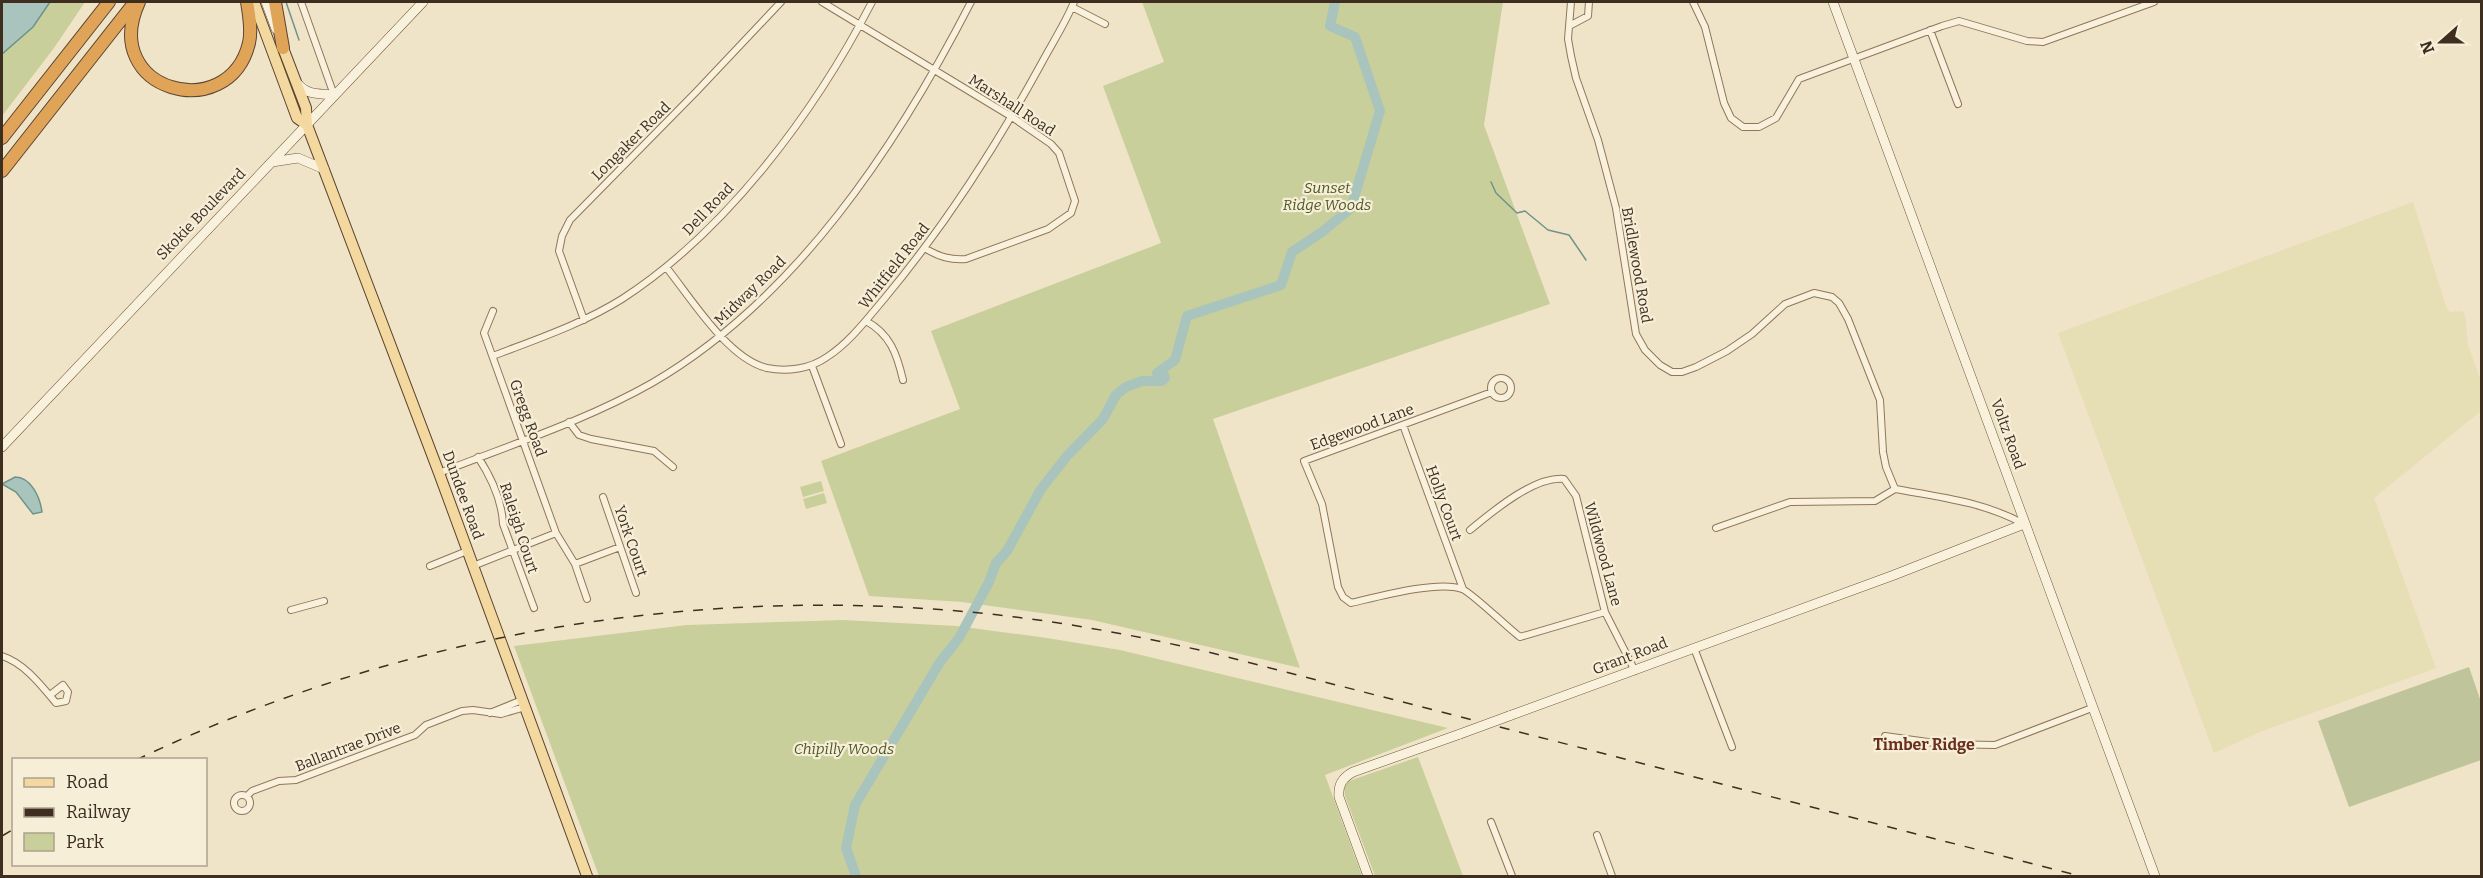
<svg xmlns="http://www.w3.org/2000/svg" width="2483" height="878" font-family="Bitter,serif">
<rect width="100%" height="100%" fill="#f0e4c8"/>
<path fill="#e6deb5" d="M 2413,202 L 2447,309 L 2450,312 L 2462,311 L 2465,315 L 2468,345 L 2481,381 L 2481,411 L 2374,498 L 2436,668 L 2260,732 L 2214,753 L 2058,333 Z"/>
<path fill="#c9cf9b" d="M 2,2 L 85,2 L 54,48 L 2,116 Z
M 1142,2 L 1503,2 L 1484,125 L 1550,304 L 1213,419 L 1300,668 L 1092,620 L 962,602 L 869,596 L 821,461 L 960,409 L 931,331 L 1161,243 L 1103,86 L 1164,62 Z
M 821,481 L 824,491 L 803,497 L 800,487 Z
M 824,493 L 827,503 L 806,509 L 803,499 Z
M 843,620 L 957,626 L 1047,638 L 1120,650 L 1448,728 L 1325,775 L 1362,876 L 599,876 L 514,646 L 687,625 Z
M 1418,757 L 1463,876 L 1375,876 L 1345,796 L 1344,787 L 1349,781 Z"/>
<path fill="#bfc49a" d="M 2469,667 L 2481,702 L 2481,760 L 2349,807 L 2318,721 Z"/>
<path fill="#a9c4bc" stroke="#6f938a" stroke-width="1.5" d="M 2,2 L 50,2 L 33,27 L 2,54 Z
M 15,477 C 31,477 40,497 42,512 L 33,514 L 16,492 L 2,484 Z"/>
<g fill="none" stroke-linecap="round" stroke-linejoin="round">
<path stroke="#6f938a" stroke-width="1.5" d="M 286,2 L 299,40
M 1491,182 L 1496,193 L 1517,213 L 1525,211 L 1548,230 L 1569,235 L 1586,260"/>
<path stroke="#a9c4bc" stroke-width="10" d="M 856,876 L 846,848 L 855,805 L 940,662 L 959,638 L 989,582 L 996,563 L 1007,551 L 1041,489 L 1067,456 L 1103,419 L 1116,395 L 1126,387 L 1142,381 L 1162,381 L 1165,378 L 1164,375 L 1157,373 L 1175,360 L 1187,316 L 1281,285 L 1292,252 L 1322,232 L 1351,208 L 1380,111 L 1355,37 L 1330,26 L 1335,2"/>
<defs>
<path id="street" d="M 301,2 L 334,95
M 822,2 L 1012,117 L 1051,144 L 1059,153 L 1075,201 L 1071,213 L 1048,229 L 966,259 C 950,260 940,257 926,249
M 1571,2 L 1568,39 L 1571,56 L 1576,78 L 1598,140 L 1616,208 L 1636,334 L 1645,350 L 1660,365 L 1672,372 L 1682,372 L 1696,367 L 1727,351 L 1752,334 L 1785,304 L 1814,293 L 1832,297 L 1839,303 L 1848,319 L 1880,400 L 1883,452 L 1886,467 L 1895,489 C 1940,497 1984,502 2024,524
M 1693,2 L 1705,27 L 1724,103 L 1731,118 L 1743,127 L 1759,127 L 1776,118 L 1799,79 L 1942,26 L 1959,21 L 2027,41 L 2043,42 L 2154,2
M 1072,7 L 1105,24
M 1571,25 L 1588,16 L 1589,2
M 1930,30 L 1958,104
M 666,267 C 691,298 728,359 767,368 C 787,372 810,369 827,357 C 849,343 867,319 884,299 C 944,227 995,148 1040,66 C 1051,45 1065,24 1074,2
M 493,311 L 484,333 L 556,533 L 575,564 L 587,599
M 584,320 L 559,251 L 562,236 L 570,220 L 696,92 L 781,2
M 866,321 C 890,334 897,354 903,380
M 493,356 C 537,339 582,324 622,299 C 727,231 815,112 872,2
M 812,366 L 841,444
M1491 388a10 10 0 1 1 20 0a10 10 0 1 1-20 0Z
M 1492,392 L 1304,461 L 1322,504 L 1338,587 L 1343,597 L 1351,603 C 1377,597 1438,580 1462,589 C 1471,592 1509,629 1520,637 L 1605,612
M 569,422 L 579,435 L 591,439 L 654,451 L 673,467
M 1403,425 L 1463,589
M 478,457 C 491,477 502,501 503,524 L 534,608
M 439,473 C 510,445 585,421 652,383 C 795,300 897,146 971,2
M 603,497 L 636,593
M 1716,528 L 1790,502 L 1875,501 L 1895,489
M 1470,530 C 1492,512 1534,476 1564,479 L 1576,496 L 1605,612 L 1635,671
M 575,564 L 620,547
M 430,566 L 467,551
M 473,566 L 556,533
M 291,610 L 324,601
M 1694,648 L 1732,747
M 2,656 C 24,663 41,685 56,703 L 66,701 L 68,692 L 63,685 L 50,695
M 490,713 L 522,700
M 1885,736 L 1942,744 L 1995,745 L 2092,708
M234 803a8 8 0 1 1 16 0a8 8 0 1 1-16 0Z
M 247,796 L 252,791 L 279,781 L 296,780 L 415,735 L 426,725 L 462,711 L 473,710 L 501,714 L 525,707
M 1491,822 L 1512,876
M 1597,835 L 1612,876"/>
<path id="secondary" d="M 266,2 L 276,29
M 1833,2 L 2155,876
M 298,84 C 308,96 320,93 334,95
M 272,162 L 298,158 L 324,169
M 2,447 L 423,2
M 1509,716 L 1894,575 L 2024,524
M 1368,876 L 1339,797 C 1338,785 1342,778 1353,772 L 1460,734"/>
<path id="primary" d="M 254,2 L 297,118 L 307,125
M 283,48 L 306,108 L 307,125 L 439,473 L 587,876"/>
<path id="highway" d="M 139,2 C 98,91 229,126 249,43 C 252,30 249,14 247,2
M 275,2 L 283,48
M 2,138 L 109,2
M 2,171 L 135,2"/>
</defs>
<use href="#street" stroke="#8d765c" stroke-width="8"/>
<use href="#secondary" stroke="#6f573f" stroke-width="10"/>
<use href="#primary" stroke="#5b4430" stroke-width="12"/>
<use href="#highway" stroke="#5b4430" stroke-width="14"/>
<use href="#street" stroke="#faf1dc" stroke-width="6"/>
<use href="#secondary" stroke="#faf1dc" stroke-width="9"/>
<use href="#primary" stroke="#f3d9a0" stroke-width="10"/>
<use href="#highway" stroke="#e0a458" stroke-width="12"/>
<path stroke="#3d2e20" stroke-width="1.5" stroke-dasharray="10 10" stroke-linecap="butt" d="M 136,760 C 391,638 677,587 958,611 C 1042,618 1125,633 1208,652 L 2080,876
M 2,836 L 14,829"/>
<defs>
<path id="secondary-bridge" d="M 1460,734 L 1509,716"/>
</defs>
<use href="#secondary-bridge" stroke="#6f573f" stroke-width="10" stroke-linecap="butt"/>
<use href="#secondary-bridge" stroke="#faf1dc" stroke-width="9"/>
</g>
<g text-anchor="middle" stroke-width="4.5" stroke-linejoin="round" paint-order="stroke">
<g font-size="15" fill="#3d2e20" stroke="#f7eed8">
<text transform="translate(1012 105) rotate(33)" y="5">Marshall Road</text>
<text transform="translate(631 141) rotate(-45)" y="5">Longaker Road</text>
<text transform="translate(708 209) rotate(-46)" y="5">Dell Road</text>
<text transform="translate(201 214) rotate(-46)" y="5">Skokie Boulevard</text>
<text transform="translate(1637 265) rotate(80)" y="5">Bridlewood Road</text>
<text transform="translate(894 266) rotate(-52)" y="5">Whitfield Road</text>
<text transform="translate(750 291) rotate(-44)" y="5">Midway Road</text>
<text transform="translate(528 418) rotate(70)" y="5">Gregg Road</text>
<text transform="translate(1362 427) rotate(-20)" y="5">Edgewood Lane</text>
<text transform="translate(2008 434) rotate(70)" y="5">Voltz Road</text>
<text transform="translate(463 495) rotate(70)" y="5">Dundee Road</text>
<text transform="translate(1444 503) rotate(70)" y="5">Holly Court</text>
<text transform="translate(519 528) rotate(72)" y="5">Raleigh Court</text>
<text transform="translate(631 541) rotate(71)" y="5">York Court</text>
<text transform="translate(1603 554) rotate(75)" y="5">Wildwood Lane</text>
<text transform="translate(1630 656) rotate(-21)" y="5">Grant Road</text>
<text transform="translate(348 747) rotate(-21)" y="5">Ballantrae Drive</text>
</g>
<g font-size="15" font-style="italic" fill="#4d5a26" stroke="#f7eed8">
<text x="1327" y="193">Sunset<tspan x="1327" dy="17">Ridge Woods</tspan></text>
<text x="844" y="754">Chipilly Woods</text>
</g>
<g font-size="16" font-weight="bold" fill="#6b2e1e" stroke="#f7eed8">
<text x="1924" y="750">Timber Ridge</text>
</g>
</g>
<rect width="2483" height="878" fill="none" stroke="#3d2e20" stroke-width="6"/>
<rect x="12" y="758" width="195" height="108" fill="#f7eed8" stroke="#ada18e" stroke-width="1.5"/>
<rect x="24" y="778" width="30" height="9" fill="#f3d9a0" stroke="#ada18e" stroke-width="1.5"/>
<text x="66" y="788" font-size="18" fill="#3d2e20">Road</text>
<rect x="24" y="808" width="30" height="9" fill="#3d2e20" stroke="#ada18e" stroke-width="1.5"/>
<text x="66" y="818" font-size="18" fill="#3d2e20">Railway</text>
<rect x="24" y="833" width="30" height="18" fill="#c9cf9b" stroke="#ada18e" stroke-width="1.5"/>
<text x="66" y="848" font-size="18" fill="#3d2e20">Park</text>
<g transform="translate(2441 42) rotate(249)" stroke="#f7eed8" stroke-width="4.5" paint-order="stroke">
<path d="M0-4.5L10 22L0 15L-10 22Z" fill="#3d2e20"/>
<text y="-9" font-size="16" font-weight="bold" text-anchor="middle" fill="#3d2e20">N</text>
</g>
</svg>
